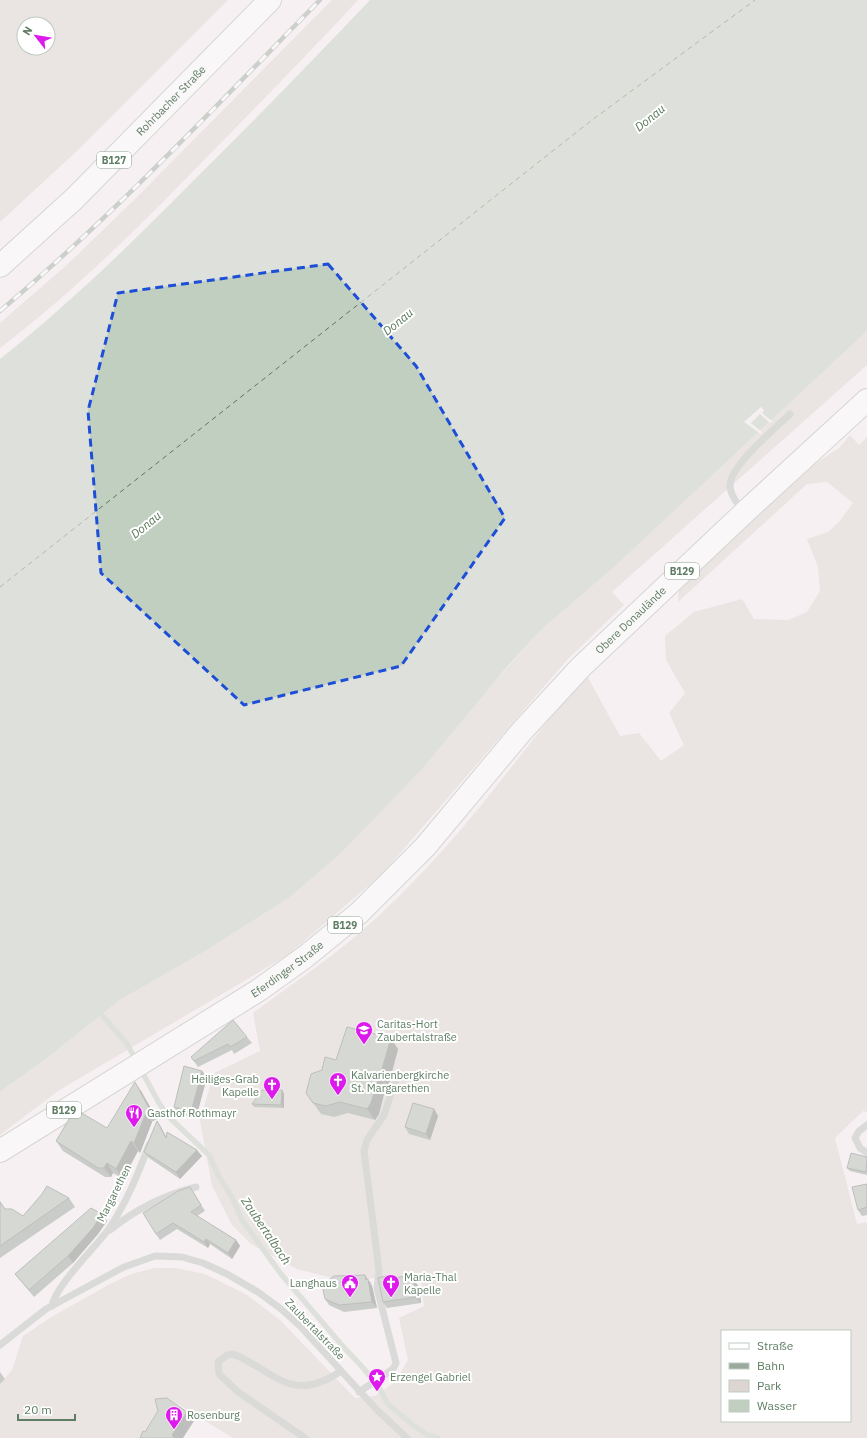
<svg xmlns="http://www.w3.org/2000/svg" width="867" height="1438" font-family="'IBM Plex Sans',sans-serif">
<rect width="100%" height="100%" fill="#f5f0f2"/>
<path fill="#dcd5d1" fill-rule="evenodd" d="M 0,0 L 228,0 L 78,150 L 0,222 ZM 24,24 L 48,24 L 48,48 L 24,48 Z
M 332,0 L 358,0 C 309,53 258,105 207,157 C 141,225 75,291 0,348 L 0,323 L 69,263 L 136,198 Z
M 867,331 L 867,365 L 612,592 L 624,605 L 567,660 L 382,874 L 288,955 L 58,1091 L 0,1135 L 0,1092 L 51,1055 L 120,1000 L 207,950 L 290,897 L 339,855 L 541,630 L 613,568 Z
M 850,435 L 859,445 L 867,437 L 867,1112 L 863,1111 L 835,1138 L 857,1224 L 867,1222 L 867,1438 L 233,1438 L 168,1398 L 143,1438 L 0,1438 L 0,1384 L 12,1370 L 23,1336 L 53,1316 L 110,1284 L 131,1274 L 155,1268 L 176,1268 L 205,1274 L 247,1295 L 279,1319 L 355,1398 L 375,1396 L 395,1382 L 408,1360 L 399,1318 L 424,1306 L 421,1281 L 386,1277 L 344,1281 L 297,1269 L 251,1244 L 232,1225 L 212,1186 L 200,1120 L 214,1073 L 260,1051 L 253,1013 C 288,987 324,963 357,935 C 384,912 409,887 433,861 C 488,802 534,735 586,674 L 620,736 L 639,733 L 661,761 L 684,745 L 669,713 L 685,693 L 666,660 L 665,636 L 694,612 L 742,599 L 754,619 L 788,620 L 807,612 L 820,591 L 818,567 L 807,539 L 828,532 L 839,522 L 853,503 L 827,482 L 807,484 L 678,602 L 679,585 L 792,479 L 839,448 ZM 722,1331 L 850,1331 L 850,1421 L 722,1421 Z"/>
<path fill="#c0cfbf" d="M 370,0 L 867,0 L 867,331 L 613,568 L 541,630 L 506,668 L 422,769 L 339,855 L 290,897 L 207,950 L 120,1000 L 51,1055 L 0,1092 L 0,359 C 68,305 130,245 191,183 C 252,123 311,62 370,0 Z"/>
<path fill="#f5f0f2" d="M 761,407 L 764,410 L 762,413 L 773,422 L 770,423 L 760,414 L 751,423 L 762,432 L 761,434 L 744,422 Z"/>
<g fill="none" stroke-linecap="round" stroke-linejoin="round">
<path stroke="#c0cfbf" stroke-width="5.5" d="M 101,1014 L 127,1044 L 136,1060
M 140,1068 L 159,1103 L 169,1117 L 209,1155 L 218,1175 L 233,1199 L 242,1220 L 281,1274 L 340,1343 L 364,1369 L 378,1386 L 388,1404 L 414,1426 L 428,1435 L 438,1438"/>
<path stroke="#5a7959" stroke-width="1" stroke-dasharray="5 4" stroke-linecap="butt" d="M 0,587 L 592,120 L 755,0"/>
<defs>
<g id="major">
<path id="s1" d="M 0,266 L 74,199 L 270,0"/>
<path id="s2" d="M 0,1151 L 259,990 L 305,957 L 359,913 L 425,847 L 522,731 L 581,667 L 745,512 L 867,400"/>
</g>
</defs>
<use href="#major" stroke="#acb7ae" stroke-width="24"/>
<path stroke="#b8c2ba" stroke-width="7" d="M 743,510 C 737,503 731,496 730,487 C 728,467 776,428 790,414
M 867,1125 L 859,1131 L 855,1138 L 860,1148 L 867,1153
M 110,1230 C 136,1209 164,1195 196,1187
M 52,1306 C 56,1285 94,1249 108,1230 C 126,1204 138,1174 149,1145
M 0,1345 L 46,1309 L 124,1267 L 155,1256 L 182,1257 L 203,1263 L 227,1274 L 258,1292 L 281,1309 L 301,1327 L 376,1409 L 407,1438
M 359,1392 L 393,1369 L 396,1363 L 377,1288 L 379,1273 L 377,1254 L 364,1151 L 367,1140 L 384,1115 L 396,1079
M 305,1438 L 238,1392 L 219,1374 L 218,1362 L 227,1355 L 233,1354 C 275,1371 291,1405 341,1371"/>
<use href="#major" stroke="#fff" stroke-width="22"/>
<defs>
<path id="rail" d="M 0,311 C 114,215 216,106 320,0"/>
</defs>
<use href="#rail" stroke="#9aa99c" stroke-width="4.5"/>
<use href="#rail" stroke="#fff" stroke-width="3" stroke-dasharray="9" stroke-linecap="butt"/>
</g>
<path fill="#96a197" d="M 247,1037 L 252,1043 L 234,1054 L 232,1050 L 198,1067 L 191,1057 Z
M 398,1049 L 388,1087 L 386,1086 L 379,1114 L 375,1120 L 348,1113 L 334,1117 L 321,1114 L 306,1093 L 336,1060 Z
M 207,1077 L 196,1118 L 178,1114 L 174,1107 Z
M 141,1091 L 157,1119 L 152,1122 L 140,1153 L 138,1151 L 123,1179 L 113,1173 L 111,1177 L 105,1177 L 63,1151 L 56,1141 L 107,1128 Z
M 284,1093 L 284,1108 L 254,1107 L 252,1104 Z
M 434,1109 L 438,1116 L 430,1140 L 409,1134 L 405,1127 Z
M 157,1121 L 161,1127 L 166,1137 L 202,1156 L 180,1179 L 149,1158 L 144,1152 Z
M 867,1157 L 867,1175 L 850,1171 L 847,1168 Z
M 867,1184 L 867,1215 L 862,1216 L 858,1210 Z
M 194,1193 L 205,1211 L 197,1216 L 236,1240 L 240,1246 L 232,1259 L 210,1244 L 208,1248 L 177,1229 L 160,1240 L 156,1234 Z
M 69,1198 L 75,1207 L 0,1258 L 0,1201 L 5,1209 L 23,1216 Z
M 102,1214 L 107,1221 L 98,1234 L 73,1263 L 34,1297 L 20,1280 L 15,1274 Z
M 393,1278 L 410,1281 L 419,1287 L 421,1303 L 387,1308 L 383,1302 Z
M 370,1281 L 372,1286 L 377,1308 L 344,1312 L 329,1305 L 325,1299 Z
M 0,1372 L 5,1379 L 0,1384 Z"/>
<path fill="#7a837b" d="M 391,1038 L 398,1049 L 388,1087 L 380,1076 Z
M 202,1071 L 207,1077 L 196,1118 L 191,1112 Z
M 379,1076 L 386,1086 L 379,1114 L 375,1120 L 367,1109 Z
M 135,1082 L 141,1091 L 157,1119 L 150,1110 Z
M 282,1090 L 284,1093 L 284,1108 L 281,1105 Z
M 434,1109 L 438,1116 L 430,1140 L 426,1134 Z
M 146,1113 L 152,1122 L 140,1153 L 134,1143 Z
M 157,1121 L 161,1127 L 170,1145 L 166,1138 Z
M 131,1141 L 138,1151 L 123,1179 L 116,1169 Z
M 197,1150 L 202,1156 L 180,1179 L 176,1172 Z
M 107,1163 L 113,1173 L 111,1177 L 104,1168 Z
M 102,1214 L 107,1221 L 98,1234 L 73,1263 L 68,1256 Z
M 206,1239 L 210,1244 L 208,1248 L 204,1242 Z
M 236,1240 L 240,1246 L 232,1259 L 228,1253 Z
M 365,1275 L 372,1286 L 377,1308 L 372,1302 L 366,1280 Z
M 406,1276 L 411,1282 L 407,1281 Z
M 414,1280 L 419,1287 L 421,1303 L 416,1297 Z
M 187,1412 L 194,1421 L 183,1438 L 174,1438 L 172,1435 Z"/>
<path fill="#afbbb0" stroke="#7a837b" d="M 233,1020 L 247,1037 L 230,1047 L 228,1044 L 194,1061 L 191,1057 Z
M 347,1027 L 391,1038 L 380,1076 L 379,1076 L 371,1103 L 367,1109 L 340,1102 L 326,1106 L 313,1103 L 306,1093 L 311,1074 L 322,1070 L 325,1057 L 336,1060 Z
M 184,1066 L 202,1071 L 191,1112 L 174,1107 Z
M 135,1082 L 150,1110 L 146,1113 L 134,1143 L 131,1141 L 116,1169 L 107,1163 L 104,1168 L 98,1168 L 56,1141 L 75,1109 L 107,1128 Z
M 262,1090 L 282,1090 L 281,1105 L 252,1104 Z
M 413,1103 L 434,1109 L 426,1134 L 405,1127 Z
M 157,1121 L 166,1138 L 167,1132 L 197,1150 L 176,1172 L 144,1152 Z
M 851,1153 L 867,1157 L 866,1172 L 847,1168 Z
M 867,1184 L 867,1207 L 858,1210 L 852,1187 Z
M 47,1186 L 69,1198 L 0,1246 L 0,1202 L 5,1209 L 12,1209 L 23,1216 L 42,1194 Z
M 190,1187 L 201,1205 L 191,1212 L 236,1240 L 228,1253 L 206,1239 L 204,1242 L 173,1223 L 156,1234 L 143,1213 L 178,1191 Z
M 91,1208 L 102,1214 L 93,1228 L 68,1256 L 29,1290 L 15,1274 Z
M 365,1275 L 366,1280 L 368,1279 L 372,1302 L 339,1305 L 325,1299 L 322,1285 L 334,1276 Z
M 390,1275 L 393,1278 L 406,1276 L 407,1281 L 414,1280 L 416,1297 L 383,1302 L 378,1278 Z
M 167,1398 L 187,1412 L 172,1435 L 175,1438 L 140,1438 L 143,1431 L 145,1432 L 158,1411 L 155,1399 Z"/>
<path d="M0 0H867V1438H0ZM 328,264 L 416,366 L 505,518 L 401,666 L 244,705 L 101,573 L 88,411 L 118,293 Z" fill="#f5f0f2" fill-opacity=".55" fill-rule="evenodd"/>
<path fill="none" stroke="#1d4ed8" stroke-width="3" stroke-dasharray="8 5" stroke-linejoin="round" d="M 328,264 L 416,366 L 505,518 L 401,666 L 244,705 L 101,573 L 88,411 L 118,293 Z"/>
<defs>
<symbol id="school-pin" viewBox="-11 -11 22 30"><path d="M0 17L-7.5 6A9.5 9.5 0 1 1 7.5 6Z" fill="#dc1aeb" stroke="#fff"/><path d="M0-5L7-2L0 1L-7-2ZM-4 1L0 2.5L4 1V4Q0 6-4 4Z" fill="#fff"/></symbol>
<symbol id="church-pin" viewBox="-11 -11 22 30"><path d="M0 17L-7.5 6A9.5 9.5 0 1 1 7.5 6Z" fill="#dc1aeb" stroke="#fff"/><path d="M-1.2-6h2.4v3.5h3.3v2.4h-3.3V6h-2.4V-.1h-3.3v-2.4h3.3Z" fill="#fff"/></symbol>
<symbol id="restaurant-pin" viewBox="-11 -11 22 30"><path d="M0 17L-7.5 6A9.5 9.5 0 1 1 7.5 6Z" fill="#dc1aeb" stroke="#fff"/><path d="M-5-6h1v4h1v-4h1v4h1v-4h1v5L-1.5 .5V6h-2V.5L-5-1ZM5-6V6H3V1.5H1.5Q1.5-4 5-6Z" fill="#fff"/></symbol>
<symbol id="civic-pin" viewBox="-11 -11 22 30"><path d="M0 17L-7.5 6A9.5 9.5 0 1 1 7.5 6Z" fill="#dc1aeb" stroke="#fff"/><path d="M-.6-6.5H3V-4.5H.6V-3L4-1V1h2V6H-6V1h2V-1L-.6-3ZM-1.2 2.5V6h2.4V2.5Z" fill="#fff"/></symbol>
<symbol id="sight-pin" viewBox="-11 -11 22 30"><path d="M0 17L-7.5 6A9.5 9.5 0 1 1 7.5 6Z" fill="#dc1aeb" stroke="#fff"/><path d="M0-6L1.8-2.2L6-1.7L2.9 1.2L3.7 5.4L0 3.3L-3.7 5.4L-2.9 1.2L-6-1.7L-1.8-2.2Z" fill="#fff"/></symbol>
<symbol id="building-pin" viewBox="-11 -11 22 30"><path d="M0 17L-7.5 6A9.5 9.5 0 1 1 7.5 6Z" fill="#dc1aeb" stroke="#fff"/><path d="M-4-6H4V6H1V3H-1V6H-4ZM-2.5-4.3h1.7v1.8h-1.7ZM.8-4.3h1.7v1.8H.8ZM-2.5-1h1.7V.8h-1.7ZM.8-1h1.7V.8H.8Z" fill="#fff"/></symbol>
</defs>
<g fill-rule="evenodd">
<use href="#school-pin" x="354" y="1020" width="20" height="27"/>
<use href="#church-pin" x="328" y="1071" width="20" height="27"/>
<use href="#church-pin" x="262" y="1075" width="20" height="27"/>
<use href="#restaurant-pin" x="124" y="1103" width="20" height="27"/>
<use href="#civic-pin" x="340" y="1273" width="20" height="27"/>
<use href="#church-pin" x="381" y="1273" width="20" height="27"/>
<use href="#sight-pin" x="367" y="1367" width="20" height="27"/>
<use href="#building-pin" x="164" y="1405" width="20" height="27"/>
</g>
<g text-anchor="middle" stroke-width="4" stroke-linejoin="round" paint-order="stroke">
<g fill="#fff" stroke="#8ea492" stroke-width="1">
<rect x="97" y="152" width="34" height="16" rx="3"/>
<rect x="665" y="563" width="34" height="16" rx="3"/>
<rect x="328" y="917" width="34" height="16" rx="3"/>
<rect x="47" y="1102" width="34" height="16" rx="3"/>
</g>
<g font-size="10" font-weight="bold" fill="#5e7d63">
<text x="114" y="164">B127</text>
<text x="682" y="575">B129</text>
<text x="345" y="929">B129</text>
<text x="64" y="1114">B129</text>
</g>
<g font-size="11" fill="#5e7d63" stroke="#fff">
<text dy="4" stroke="none"><textPath href="#s1" startOffset="238">Rohrbacher Straße</textPath></text>
<text dy="4" stroke="none"><textPath href="#s2" startOffset="831">Obere Donaulände</textPath></text>
<text dy="4" stroke="none"><textPath href="#s2" startOffset="340">Eferdinger Straße</textPath></text>
<text transform="translate(114 1193) rotate(-63)" y="4">Margarethen</text>
<text transform="translate(315 1329) rotate(46)" y="4">Zaubertalstraße</text>
</g>
<g font-size="11" fill="#5e7d63" stroke="#fff" text-anchor="start">
<text x="377" y="1028">Caritas-Hort<tspan x="377" dy="13">Zaubertalstraße</tspan></text>
<text x="351" y="1079">Kalvarienbergkirche<tspan x="351" dy="13">St. Margarethen</tspan></text>
<text x="259" y="1083" text-anchor="end">Heiliges-Grab<tspan x="259" dy="13">Kapelle</tspan></text>
<text x="147" y="1117">Gasthof Rothmayr</text>
<text x="404" y="1281">Maria-Thal<tspan x="404" dy="13">Kapelle</tspan></text>
<text x="337" y="1287" text-anchor="end">Langhaus</text>
<text x="390" y="1381">Erzengel Gabriel</text>
<text x="187" y="1419">Rosenburg</text>
</g>
<g font-size="12" font-style="italic" fill="#5a7959" stroke="#fff">
<text transform="translate(650 118) rotate(-39)" y="4">Donau</text>
<text transform="translate(398 322) rotate(-39)" y="4">Donau</text>
<text transform="translate(146 525) rotate(-39)" y="4">Donau</text>
<text transform="translate(266 1231) rotate(56)" y="4">Zaubertalbach</text>
</g>
</g>
<rect x="721" y="1330" width="130" height="92" fill="#ffffff" stroke="#bfcbc1"/>
<rect x="729" y="1343" width="20" height="6" fill="#ffffff" stroke="#bfcbc1"/>
<text x="757" y="1350" font-size="12" fill="#5e7d63">Straße</text>
<rect x="729" y="1363" width="20" height="6" fill="#9aa99c" stroke="#bfcbc1"/>
<text x="757" y="1370" font-size="12" fill="#5e7d63">Bahn</text>
<rect x="729" y="1380" width="20" height="12" fill="#dcd5d1" stroke="#bfcbc1"/>
<text x="757" y="1390" font-size="12" fill="#5e7d63">Park</text>
<rect x="729" y="1400" width="20" height="12" fill="#c0cfbf" stroke="#bfcbc1"/>
<text x="757" y="1410" font-size="12" fill="#5e7d63">Wasser</text>
<g transform="translate(36 36) rotate(301)"><circle r="19" fill="#ffffff" stroke="#bfcbc1"/>
<path d="M0-3L7 15L0 10L-7 15Z" fill="#dc1aeb"/>
<text y="-6" font-size="11" font-weight="bold" text-anchor="middle" fill="#5e7d63">N</text>
</g>
<path d="M18 1414v6h57v-6" fill="none" stroke="#5e7d63" stroke-width="2"/>
<text x="24" y="1414" font-size="12" fill="#5e7d63" stroke="#ffffff" stroke-width="3" paint-order="stroke">20 m</text>
</svg>
